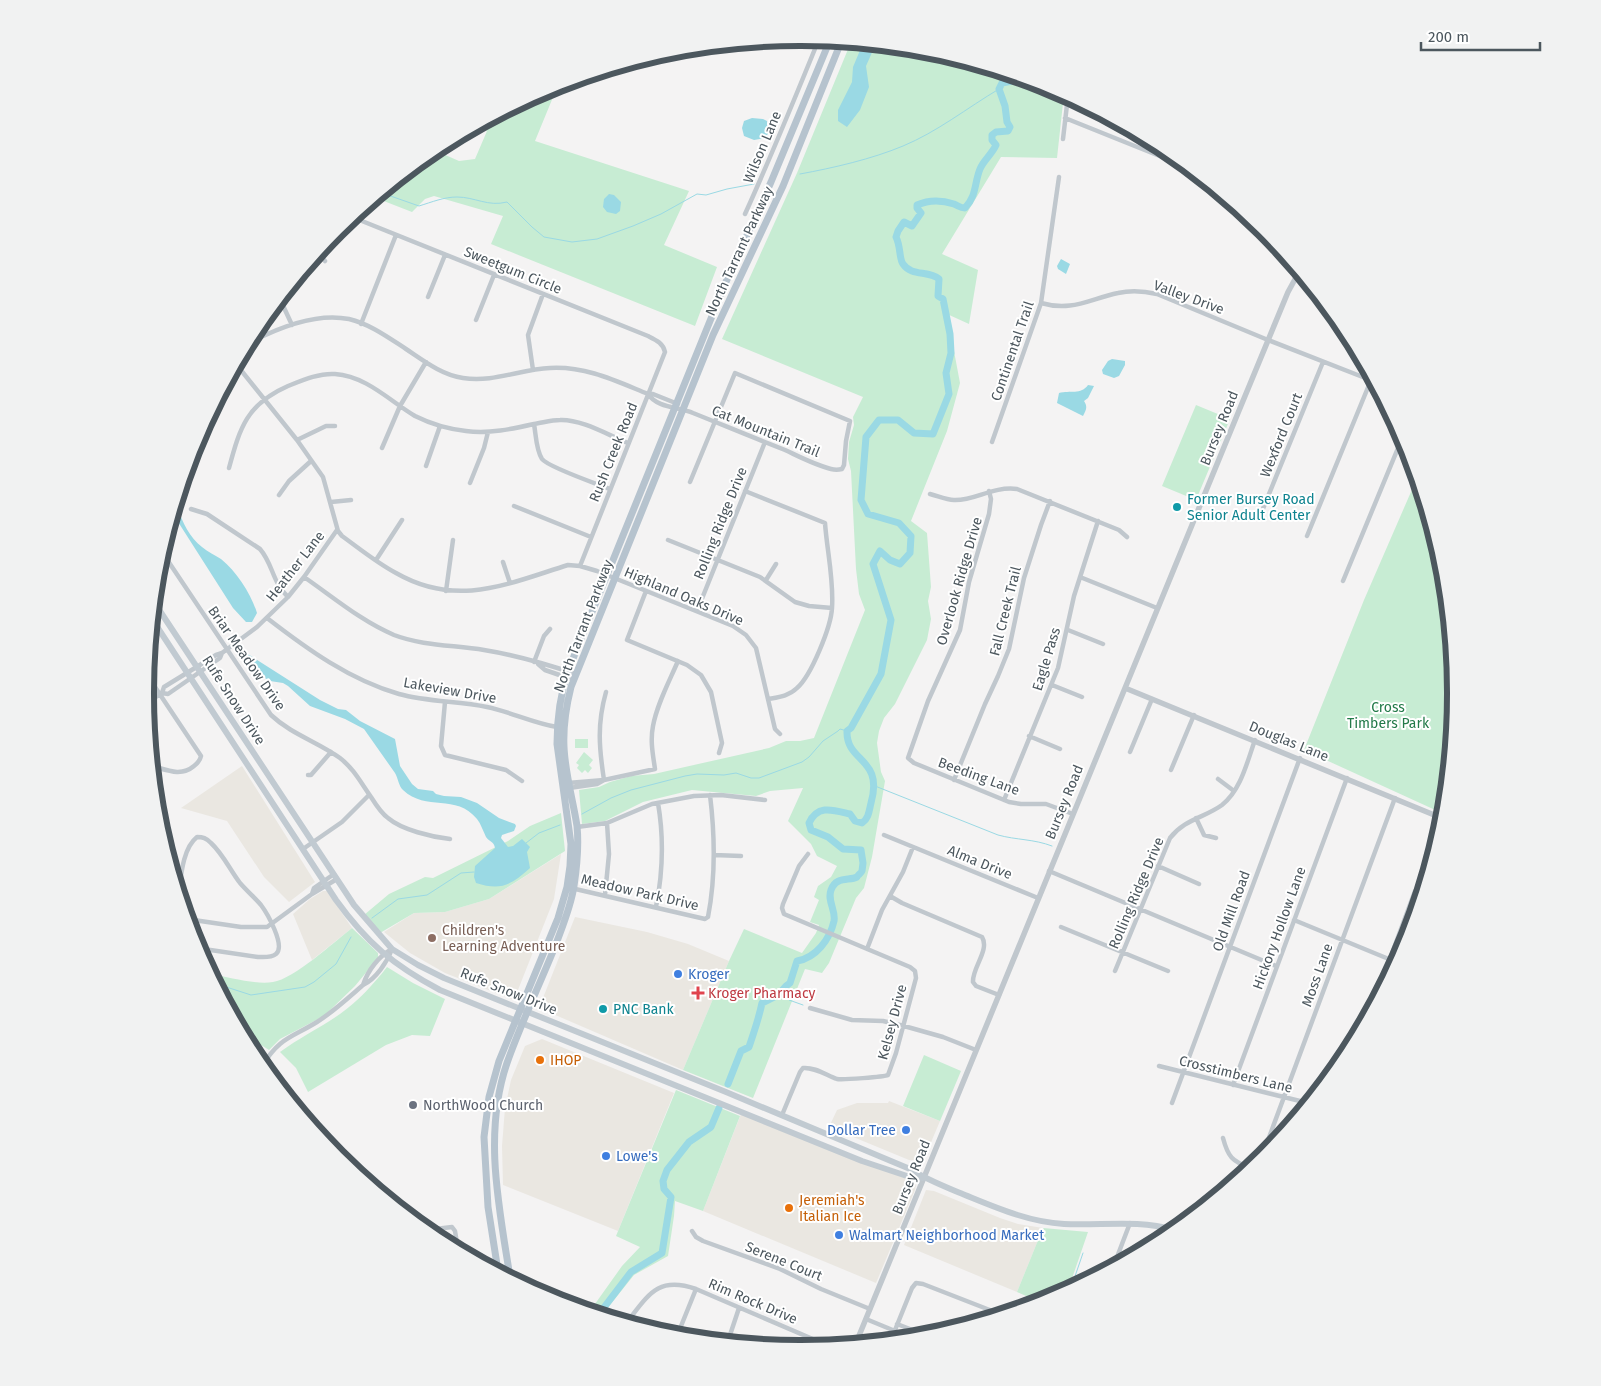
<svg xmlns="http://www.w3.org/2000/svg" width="1601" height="1386" font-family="'Fira Sans',sans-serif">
<rect width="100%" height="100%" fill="#f4f3f3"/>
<path fill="#eae7e1" d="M 242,766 L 315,882 L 289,902 L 264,877 L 227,821 L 181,808 Z
M 561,854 L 554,899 L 514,1000 L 445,973 L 410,953 L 384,932 L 414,913 L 445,912 L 489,899 Z
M 323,891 L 327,891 L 352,928 L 312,960 L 293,914 L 310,899 Z
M 575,917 L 647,932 L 688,944 L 729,961 L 683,1070 L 539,1008 Z
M 542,1039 L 674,1093 L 618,1231 L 503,1185 L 502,1146 L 505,1108 L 511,1080 L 525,1046 Z
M 889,1101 L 940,1121 L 924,1159 L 920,1161 L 909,1160 L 829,1127 L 837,1110 L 857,1103 L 888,1103 Z
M 741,1114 L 914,1181 L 916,1185 L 915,1190 L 876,1283 L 703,1211 Z
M 926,1190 L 934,1191 L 1000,1218 L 1018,1224 L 1043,1228 L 1017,1292 L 904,1245 Z"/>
<path fill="#c7ecd3" d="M 851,42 L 929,50 L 1052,88 L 1064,94 L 1057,158 L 1001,157 L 942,254 L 978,270 L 969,324 L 947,314 L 960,383 L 947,431 L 911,521 L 927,533 L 931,587 L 928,601 L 931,619 L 927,640 L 895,704 L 884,718 L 879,731 L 877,743 L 881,772 L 885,781 L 872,857 L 864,888 L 856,898 L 829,963 L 822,973 L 805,969 L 753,1098 L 683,1070 L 729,961 L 744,929 L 802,953 L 816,933 L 819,925 L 810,922 L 819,900 L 814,897 L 818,886 L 831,877 L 837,866 L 817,856 L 811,844 L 788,821 L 803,788 L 770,791 L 756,796 L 692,790 L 643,802 L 605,821 L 582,824 L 579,790 L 599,787 L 610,782 L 631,776 L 654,774 L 769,748 L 786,741 L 800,741 L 814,738 L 865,610 L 859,594 L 856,569 L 851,471 L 848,459 L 849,442 L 854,425 L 853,417 L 863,397 L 722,339 L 797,173 Z
M 558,85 L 535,141 L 689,191 L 664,245 L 717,267 L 695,326 L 491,244 L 503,216 L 434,196 L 425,199 L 412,212 L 376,198 L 434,150 L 459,161 L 475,159 L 487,131 L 477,126 L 550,87 Z
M 1196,405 L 1230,419 L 1196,500 L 1162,486 Z
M 1417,478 L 1443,565 L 1456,693 L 1444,814 L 1304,750 L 1364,600 Z
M 575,739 L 588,739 L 588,748 L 575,748 Z
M 584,752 L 593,760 L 589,765 L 592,768 L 588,773 L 585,770 L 582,773 L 577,768 L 579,765 L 576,763 Z
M 561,813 L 565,851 L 489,899 L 445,912 L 414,913 L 380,933 L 364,915 L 389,894 L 425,877 L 433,878 L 508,841 L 530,826 Z
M 352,928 L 378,953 L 378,958 L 355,986 L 324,1016 L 280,1039 L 269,1050 L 242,1033 L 211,974 C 229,977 255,985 273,982 C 294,979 334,942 352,928 Z
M 387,967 L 413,983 L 445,999 L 430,1036 L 412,1035 L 386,1045 L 308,1092 L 296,1068 L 280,1052 C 299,1038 320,1028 340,1014 C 358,1001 373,985 387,967 Z
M 924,1055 L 961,1071 L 940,1121 L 903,1106 Z
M 676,1090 L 740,1116 L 703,1211 L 675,1201 L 674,1216 L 668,1256 L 634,1275 L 602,1315 L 590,1311 L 622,1266 L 640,1247 L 616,1236 Z
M 1043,1228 L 1088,1232 L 1068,1290 L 1051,1299 L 1040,1302 L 1017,1292 Z"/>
<path fill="#9ad9e4" d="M 865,44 L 877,45 L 874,48 L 866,66 L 869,87 L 860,110 L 847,127 L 838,121 L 838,110 L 852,82 L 853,67 L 861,48 Z
M 752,118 L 763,119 L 767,121 L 768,133 L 766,138 L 754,140 L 744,136 L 742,128 L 744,121 Z
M 609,194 L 614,195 L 621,202 L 620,211 L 616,214 L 607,212 L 603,207 L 604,199 Z
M 1061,259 L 1070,264 L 1066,274 L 1058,269 L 1057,266 Z
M 1112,359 L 1125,361 L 1125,365 L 1119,376 L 1114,378 L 1103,374 L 1102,370 L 1108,361 Z
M 1088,385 L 1094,386 L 1088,398 L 1084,401 C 1088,407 1086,410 1083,416 L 1057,403 L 1059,393 C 1070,390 1081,395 1088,385 Z
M 177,501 C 179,517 188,536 202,547 C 208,552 215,555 221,559 C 237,572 251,594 257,613 L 252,622 L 246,622 L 233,608 L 173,514 Z
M 243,651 L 320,700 L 338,709 L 346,710 L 360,721 L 395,739 L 400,766 L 412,784 L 418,789 L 433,791 L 436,794 L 444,796 L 461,797 L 477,803 L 499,818 L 515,824 L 516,826 L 514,831 L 502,835 L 501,838 L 508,847 L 513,846 L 522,839 L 530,847 L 527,852 L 530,868 C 511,885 501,891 476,883 L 474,877 L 475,866 L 495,848 C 494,841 489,842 486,837 C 483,831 481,824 477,819 C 456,793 426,812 403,790 C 399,787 398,778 395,773 L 364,729 L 345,719 L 310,706 L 288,686 L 283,683 L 270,681 L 260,675 L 239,654 Z"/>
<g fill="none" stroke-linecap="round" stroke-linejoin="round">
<path stroke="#9ad9e4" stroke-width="1" d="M 800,174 C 833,168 872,159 903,146 C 937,132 967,108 999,89
M 382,193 L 419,206 C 432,202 444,197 457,197 C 475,197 488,207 507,202 L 532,227 L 544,237 L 572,242 L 597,239 L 633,226 L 661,214 L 697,194 L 706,195 L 727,189 L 754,184
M 875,786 L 998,835 C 1016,840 1034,839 1052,846
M 582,814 L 611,798 L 631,790 L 685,776 L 697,774 L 724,775 L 736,773 L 751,778 L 759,778 L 802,762 L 809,757 L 823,741 L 838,731 L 840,729 L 847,731
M 526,843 L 539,833 L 560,825
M 372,918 L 398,899 L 427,895 L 461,873 L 474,872
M 217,984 L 251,995 L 305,987 L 314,982 L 336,964 L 351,937
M 787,985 L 789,1000 L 803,1005
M 1071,1288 L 1083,1253"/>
<path stroke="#9ad9e4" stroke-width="7" d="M 728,1084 L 741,1051 L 749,1047 C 754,1032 759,1018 762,1003 L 778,995 L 786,986 L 790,983 L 797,961 C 816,958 830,939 834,921 C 836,910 827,901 831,890 C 836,876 849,881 857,877 C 857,876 862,872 862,871 L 863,863 L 861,850 L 843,849 L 828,837 L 811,830 L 809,823 C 818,804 833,810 850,814 L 855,821 L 862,823 C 869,818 869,811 871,803 C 884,757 846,763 847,731 L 851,728 L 881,674 L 891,620 L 873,564 L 880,551 L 890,560 L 900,564 L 910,553 L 911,536 L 899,523 L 868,514 L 861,500 L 866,437 L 879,420 L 898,420 L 914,433 L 933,434 L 949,394 L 946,373 L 951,353 L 950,334 L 943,299 L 938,296 L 939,279 C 928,270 912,277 903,264 C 899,259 901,247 896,237 L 898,231 L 904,222 L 912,226 L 921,213 L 917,208 L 917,205 C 928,200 942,200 954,204 C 959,206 960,208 965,208 C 977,195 974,184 980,169 C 983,161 992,154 996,145 L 992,140 L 992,135 L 996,132 L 1008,131 L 1010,127 L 1007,122 L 1005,106 L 999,89 L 1002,83 L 1012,81 L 1016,77
M 599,1314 L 631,1272 L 662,1253 L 671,1197 L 664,1189 L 663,1181 L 667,1170 L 689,1142 L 711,1127 L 719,1108"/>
<path stroke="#c0c7cd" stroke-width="4.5" d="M 1065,118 L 1187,167
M 1063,139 L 1068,96
M 745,214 C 771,157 795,98 819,39
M 352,217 L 648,336 C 656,340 663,343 665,352 L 580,566
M 318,253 L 325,261
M 428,297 L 445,255
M 280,299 L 292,325
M 1041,303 C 1072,312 1089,299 1118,293 C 1131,290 1144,291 1157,294 L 1268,340 L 1373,381
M 476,320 L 494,275
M 361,324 L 396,235
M 247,344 C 277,328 315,312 349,319 C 370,324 389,338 406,349 C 424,361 442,375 463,378 C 493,383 521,369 550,368 C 586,366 616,381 648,394 L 653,394 L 678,404
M 236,364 L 297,440 L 323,477 L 338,531 L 342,536 C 360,549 377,563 396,573 C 457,608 507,584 568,565 L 580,566 L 597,571 L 733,626 L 746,635 L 756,648 L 775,729 L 780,734
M 533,370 L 528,335 L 543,294
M 648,394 C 657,408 679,407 693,413 C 723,425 754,438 785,450 C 800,457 815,465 831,469 C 835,470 838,470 842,469 L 844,465 L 846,441 L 850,421 L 735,373 L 690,482
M 534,424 C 536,435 536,450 542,459 C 548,467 597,484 610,489
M 297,440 L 326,426 L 335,426
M 992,442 L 1041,303 L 1059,177
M 382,448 L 400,406 L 426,362
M 426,466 L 440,426
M 229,468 C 240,427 247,404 288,386 C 303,380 319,373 335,374 C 366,376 390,401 415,416 C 431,424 448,429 466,431 C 489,434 512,429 534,424 C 542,423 551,420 560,420 C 581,419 608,435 628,443
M 470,483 L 484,448 L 488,432
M 745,491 L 825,523 C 827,551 834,580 832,608 C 831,627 811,676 797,688 C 789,696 779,697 768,699
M 989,491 L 991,499 L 989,514 L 969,582 L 960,630 L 928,701 L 908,758 L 914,763 L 1009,802 L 1021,804 L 1046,804 L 1073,814
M 930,494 C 938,496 946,500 954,500 C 975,501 992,486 1017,489 L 1119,530 L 1127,537
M 279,495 L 289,481 L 311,461
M 331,502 L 351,500
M 514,506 L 591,537
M 191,509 L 207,514 L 260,549 C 273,564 272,582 288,597
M 1260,516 L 1323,362
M 1307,536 L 1371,380
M 668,540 L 760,577 L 795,602 L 809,606 L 832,608
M 162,552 L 271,715 C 291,734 318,742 340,758 C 354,769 361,783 371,797 C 376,805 381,813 388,818 C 402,830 432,837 450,839
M 376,560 L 402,520
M 503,562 L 510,583
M 304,577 C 333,597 361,621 394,635 C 423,646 454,645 484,650 C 515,655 546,664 576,674
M 1080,577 L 1157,608
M 766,580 L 776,564
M 1343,581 L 1403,436
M 446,591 L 453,540
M 646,591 L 627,640 L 687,665 L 701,675 L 711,692 L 722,743 L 719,753
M 697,611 L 765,442
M 267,618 C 307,649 350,680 399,694 C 428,702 458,701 487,707 C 511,712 533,723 557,727
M 1068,630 L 1103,644
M 534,662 L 544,636 L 550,629
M 538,664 L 545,670 L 574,680
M 147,675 L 201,756 C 200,761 198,763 194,766 C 181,777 167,770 152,766
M 1052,685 L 1082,697
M 162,693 L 168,694 L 220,658 L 222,653
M 445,702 L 441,746 L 445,755 L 506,770 L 522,781
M 146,703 L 162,693 L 164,687 L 216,655 L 222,653 L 257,627 L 288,597 L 304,577 L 337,530
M 1029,736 L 1060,749
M 1130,752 L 1152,699
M 1171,770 L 1194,715
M 308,775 L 311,775 L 331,752
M 1218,779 L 1234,791
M 604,780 C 599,747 597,724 606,692
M 954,780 L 985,704 L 998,676 L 1009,649 L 1024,578 L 1041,525 L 1050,501
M 568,783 L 604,780 L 655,769 C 653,755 650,741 653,726 C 657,704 669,682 678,661
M 569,788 L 597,784 L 604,780
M 1004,800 L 1058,668 L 1074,596 L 1098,521
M 1196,818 L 1204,835 L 1216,838
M 577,827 L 607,823 L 652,804 L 694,796 L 721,795 L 765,800
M 884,835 L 1038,898
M 303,849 L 342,822 L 369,795
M 714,855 L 741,856
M 1158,866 L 1199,884
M 1049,871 L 1276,966
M 571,888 L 705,919 L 708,917 C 716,876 715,836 710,795
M 179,891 C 181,875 183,848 197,837 C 203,837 206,838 211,843 C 223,854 230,870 240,883 C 247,891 255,898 261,905 C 267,913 286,946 276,954 C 271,958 264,957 258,957 L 197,948
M 312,894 L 314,888 L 334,874
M 605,895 L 609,854 L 607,823
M 890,896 L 902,903 L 982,937 C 990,950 972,968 973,982 L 976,986 L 999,995
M 656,907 C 663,872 664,838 658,803
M 187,919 L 241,927 L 267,927 L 312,894 L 337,879
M 1294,920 L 1396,962
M 1061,927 L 1168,971
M 867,949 L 882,910 L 903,872 L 913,847
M 1115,971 L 1170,838 C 1185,819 1204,818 1222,805 C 1241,790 1247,762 1255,740
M 363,985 C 368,970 379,956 392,949
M 810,1008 L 852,1020 L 883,1021 L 904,1026 L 943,1037 L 976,1050
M 1371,1010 L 1415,891
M 262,1066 C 280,1037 291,1038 317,1022 C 333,1012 348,998 363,985 C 376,979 387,962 392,949
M 1159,1066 L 1308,1103
M 1233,1085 L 1347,778
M 1172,1103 L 1300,758
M 782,1115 L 800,1072 L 803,1068 C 815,1067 826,1075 837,1079 C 842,1080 884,1077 888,1075 L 896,1053 L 916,978 L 915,971 L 910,967 L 784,914 L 782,908 L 783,904 L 799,866 L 808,854
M 1223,1138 C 1228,1157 1232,1161 1250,1168
M 1261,1159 L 1395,798
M 427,1230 L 452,1227 L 455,1231 L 458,1249
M 692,1231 L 696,1237 L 703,1241 L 780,1269 L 821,1289 L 870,1309
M 1114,1265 L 1130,1223
M 866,1319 L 895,1331
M 627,1322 C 649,1294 658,1276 696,1289 L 829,1346
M 897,1324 L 928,1336
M 677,1336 L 696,1289
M 891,1340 L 912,1288 L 916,1283 L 923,1284 L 1000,1314
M 728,1341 L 739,1308"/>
<path stroke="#c0c7cd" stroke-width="5.5" d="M 1125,688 L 1444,819
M 856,1343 L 1238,413 L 1288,292 L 1299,272"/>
<path stroke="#c1cad1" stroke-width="6" d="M 154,602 L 354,905 L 392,949 L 418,965 L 444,978 L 726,1092 L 910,1169 C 927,1180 946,1187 965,1195 C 997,1208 1029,1222 1064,1224 C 1101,1226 1137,1219 1174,1230
M 152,619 L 336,900 C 367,943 393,965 440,990 L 862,1161 L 907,1176 L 923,1178"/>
<path stroke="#b6c3ce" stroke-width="7" d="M 498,1271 L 488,1207 L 484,1137 L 489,1097 L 499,1061 L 558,918 L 567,887 L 570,866 L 571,844 L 557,744 C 557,719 560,695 568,671 L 725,284 L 771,182 L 830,40
M 510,1277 C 499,1207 483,1133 507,1063 C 521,1023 540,984 556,944 C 563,925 571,906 574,886 C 577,866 579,846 577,826 C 573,800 565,773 564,747 C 563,726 566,707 571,687 L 713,335 L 783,186 L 841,42"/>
</g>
<g fill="#0f9aa8" stroke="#fff" stroke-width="2">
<circle cx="1177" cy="507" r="5"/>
<circle cx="603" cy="1009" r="5"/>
</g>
<circle fill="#8d6e63" stroke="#fff" stroke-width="2" cx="432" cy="938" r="5"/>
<g fill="#3f7fe0" stroke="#fff" stroke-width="2">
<circle cx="678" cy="974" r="5"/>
<circle cx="906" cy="1130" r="5"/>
<circle cx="606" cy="1156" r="5"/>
<circle cx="839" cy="1235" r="5"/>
</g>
<path fill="#e0444e" stroke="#fff" stroke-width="2" d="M695.5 985.5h5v5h5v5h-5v5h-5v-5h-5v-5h5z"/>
<g fill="#e8710a" stroke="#fff" stroke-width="2">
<circle cx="540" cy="1060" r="5"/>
<circle cx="789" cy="1208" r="5"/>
</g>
<circle fill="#6b7280" stroke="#fff" stroke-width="2" cx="413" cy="1105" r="5"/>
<g text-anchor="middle" stroke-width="4" stroke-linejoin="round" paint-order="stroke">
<g font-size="14" fill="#4c575e" stroke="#fff">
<text transform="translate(762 147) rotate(-67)" y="5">Wilson Lane</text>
<text transform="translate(739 251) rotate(-65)" y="5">North Tarrant Parkway</text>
<text transform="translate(513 270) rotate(22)" y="5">Sweetgum Circle</text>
<text transform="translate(1189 297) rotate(20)" y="5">Valley Drive</text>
<text transform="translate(1012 351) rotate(-71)" y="5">Continental Trail</text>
<text transform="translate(1219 428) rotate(-68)" y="5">Bursey Road</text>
<text transform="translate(766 431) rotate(22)" y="5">Cat Mountain Trail</text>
<text transform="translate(1281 435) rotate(-68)" y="5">Wexford Court</text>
<text transform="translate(613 452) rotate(-68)" y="5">Rush Creek Road</text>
<text transform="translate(720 523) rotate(-68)" y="5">Rolling Ridge Drive</text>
<text transform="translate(295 566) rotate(-52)" y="5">Heather Lane</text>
<text transform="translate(959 581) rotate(-74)" y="5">Overlook Ridge Drive</text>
<text transform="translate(684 596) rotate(23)" y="5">Highland Oaks Drive</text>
<text transform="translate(1005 611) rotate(-76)" y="5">Fall Creek Trail</text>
<text transform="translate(583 626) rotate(-69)" y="5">North Tarrant Parkway</text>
<text transform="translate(247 658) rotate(55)" y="5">Briar Meadow Drive</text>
<text transform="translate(1046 659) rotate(-73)" y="5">Eagle Pass</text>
<text transform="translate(450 690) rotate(10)" y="5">Lakeview Drive</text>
<text transform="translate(234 700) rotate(57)" y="5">Rufe Snow Drive</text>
<text transform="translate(1289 741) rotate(22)" y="5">Douglas Lane</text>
<text transform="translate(979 776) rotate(20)" y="5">Beeding Lane</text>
<text transform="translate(1064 802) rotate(-68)" y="5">Bursey Road</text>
<text transform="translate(980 862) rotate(22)" y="5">Alma Drive</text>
<text transform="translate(640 892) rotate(13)" y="5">Meadow Park Drive</text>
<text transform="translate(1136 893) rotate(-67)" y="5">Rolling Ridge Drive</text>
<text transform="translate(1231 911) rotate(-70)" y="5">Old Mill Road</text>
<text transform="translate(1279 928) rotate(-70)" y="5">Hickory Hollow Lane</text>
<text transform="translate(1317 975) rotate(-70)" y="5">Moss Lane</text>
<text transform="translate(509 991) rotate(22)" y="5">Rufe Snow Drive</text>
<text transform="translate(892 1022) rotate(-75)" y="5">Kelsey Drive</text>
<text transform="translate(1236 1074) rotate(14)" y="5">Crosstimbers Lane</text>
<text transform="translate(911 1177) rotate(-68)" y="5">Bursey Road</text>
<text transform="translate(784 1261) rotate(22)" y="5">Serene Court</text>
<text transform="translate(753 1301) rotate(23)" y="5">Rim Rock Drive</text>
</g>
<g font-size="14" fill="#0d838f" stroke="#fff" text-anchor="start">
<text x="1187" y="504">Former Bursey Road<tspan x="1187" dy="16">Senior Adult Center</tspan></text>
<text x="613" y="1014">PNC Bank</text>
</g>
<g font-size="14" fill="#237a49" stroke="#fff">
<text x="1388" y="712">Cross<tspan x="1388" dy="16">Timbers Park</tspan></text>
</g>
<g font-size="14" fill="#785e54" stroke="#fff" text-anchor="start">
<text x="442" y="935">Children's<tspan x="442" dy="16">Learning Adventure</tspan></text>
</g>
<g font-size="14" fill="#366cbe" stroke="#fff" text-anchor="start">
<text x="688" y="979">Kroger</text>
<text x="896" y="1135" text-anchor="end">Dollar Tree</text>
<text x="616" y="1161">Lowe's</text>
<text x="849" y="1240">Walmart Neighborhood Market</text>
</g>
<g font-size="14" fill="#be3a42" stroke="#fff" text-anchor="start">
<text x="708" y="998">Kroger Pharmacy</text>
</g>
<g font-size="14" fill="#c56008" stroke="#fff" text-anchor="start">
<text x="550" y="1065">IHOP</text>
<text x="799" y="1205">Jeremiah's<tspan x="799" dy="16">Italian Ice</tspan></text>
</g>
<g font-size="14" fill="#5b616d" stroke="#fff" text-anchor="start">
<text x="423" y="1110">NorthWood Church</text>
</g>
</g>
<path d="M0 0H1601V1386H0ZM800 46H801A646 646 0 0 1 1447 692V694A646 646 0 0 1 801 1340H800A646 646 0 0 1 154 694V692A646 646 0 0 1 800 46Z" fill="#f1f2f2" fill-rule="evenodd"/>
<path fill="none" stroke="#4c575e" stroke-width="6" d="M800 46H801A646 646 0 0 1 1447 692V694A646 646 0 0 1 801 1340H800A646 646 0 0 1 154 694V692A646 646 0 0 1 800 46Z"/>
<path d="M1421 42v8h119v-8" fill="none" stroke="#4c575e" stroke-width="2.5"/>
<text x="1428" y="42" font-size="15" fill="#4c575e" stroke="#ffffff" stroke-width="4" paint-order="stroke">200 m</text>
</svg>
